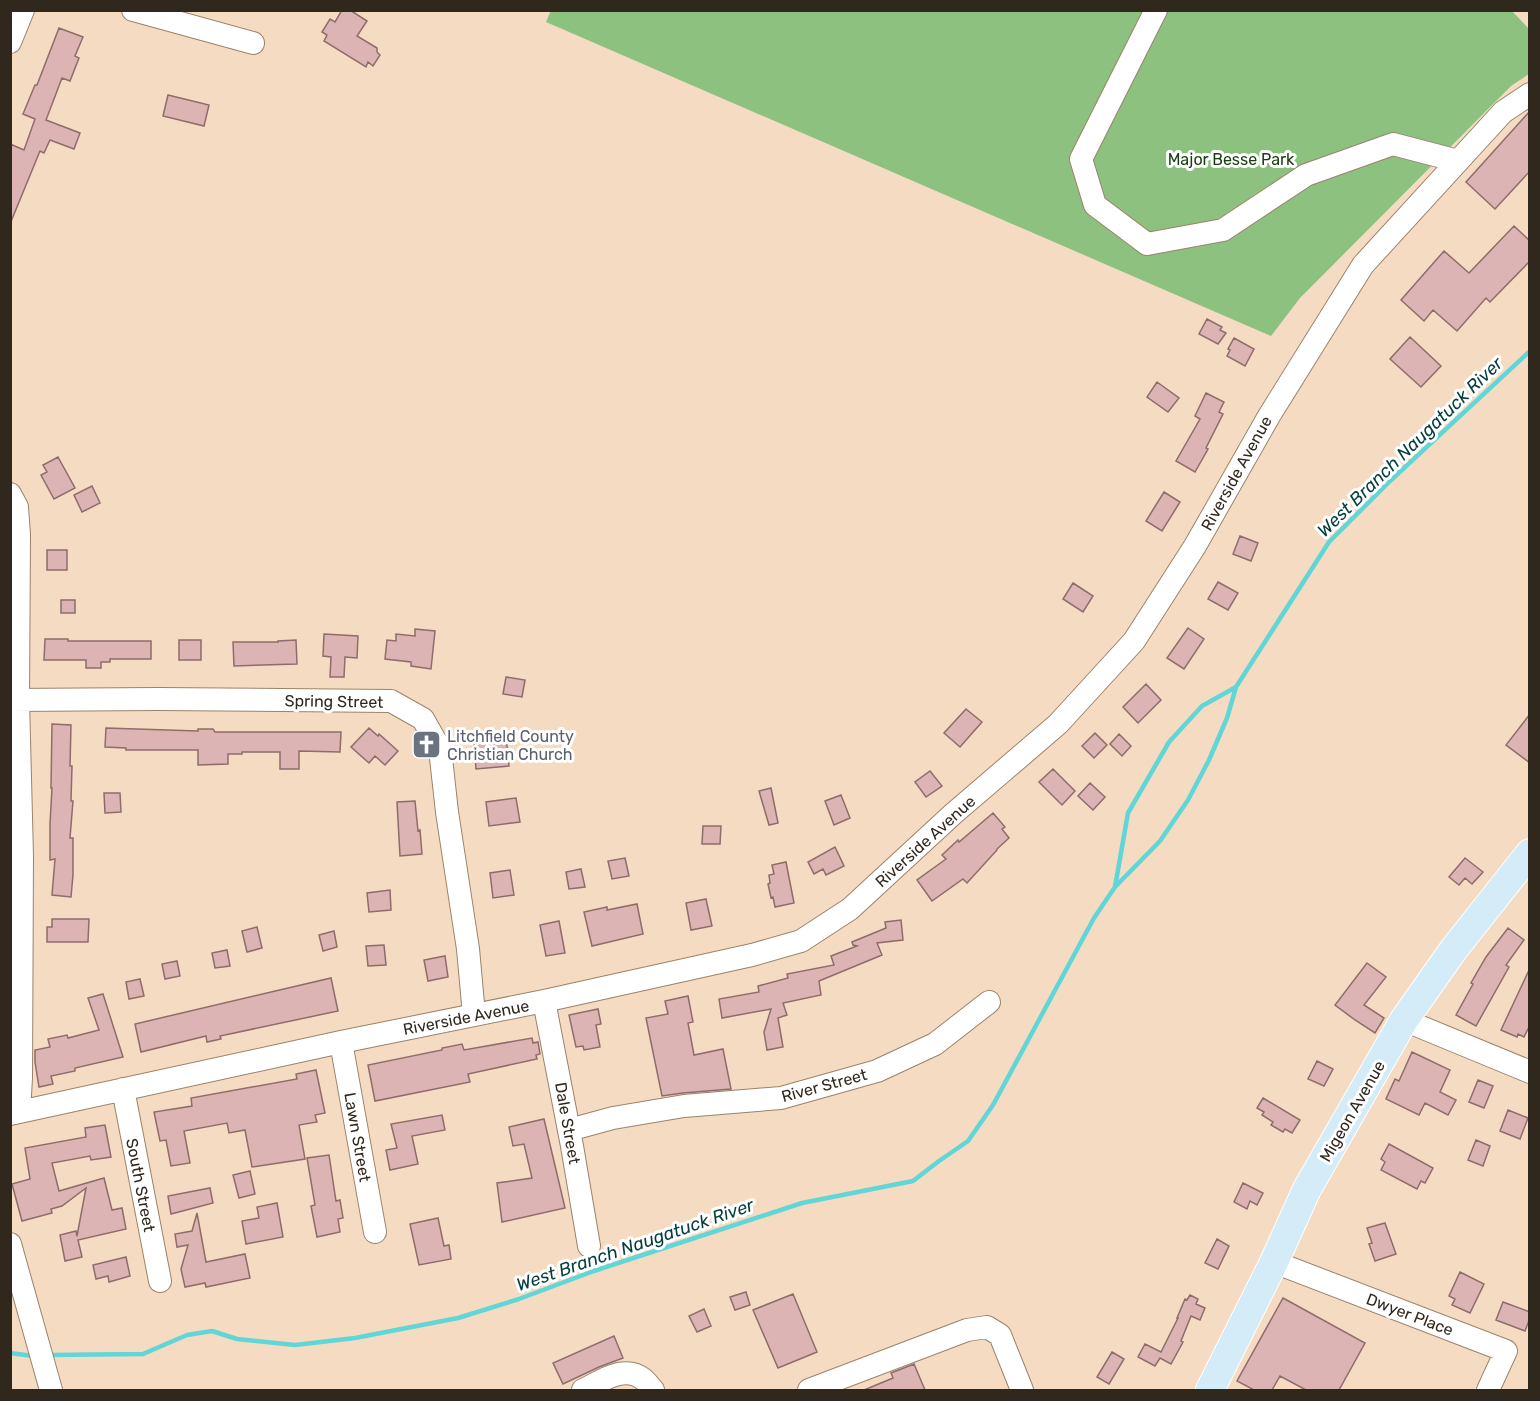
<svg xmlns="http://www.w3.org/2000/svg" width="1540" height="1401" font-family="Rubik,sans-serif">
<rect width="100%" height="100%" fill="#f5dbc2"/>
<path fill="#8cc180" d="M 551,10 L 1512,11 L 1529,29 L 1529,74 L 1511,86 L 1300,298 L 1271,336 L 546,22 Z"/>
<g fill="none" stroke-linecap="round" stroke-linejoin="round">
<path stroke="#60d6d7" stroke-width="4.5" d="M 1115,887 L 1160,841 L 1188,800 L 1209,760 L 1227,718 L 1236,687
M 10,1353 L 33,1356
M 48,1355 L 143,1354 L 187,1335 L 212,1331 L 237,1339 L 295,1345 L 355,1338 L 458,1318 L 519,1299 L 594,1271 L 802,1203 L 913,1181 L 939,1161 L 968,1141 L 993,1105 L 1094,918 L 1115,887 L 1128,813 L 1169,742 L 1202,706 L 1236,687 L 1329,542 L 1390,481 L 1530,351"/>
</g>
<path fill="#dbb4b3" stroke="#8f6c6b" stroke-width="1.5" d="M 342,10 L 350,10 L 367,21 L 357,36 L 377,48 L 377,52 L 380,55 L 373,66 L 368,62 L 366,67 L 324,41 L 327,35 L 322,32 L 330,19 L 335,22 Z
M 59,28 L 83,37 L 75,56 L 79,58 L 70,81 L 62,78 L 46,120 L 80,133 L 74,149 L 50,140 L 44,153 L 40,151 L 10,224 L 10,144 L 24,150 L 35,119 L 23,114 L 35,85 L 37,85 Z
M 168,95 L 209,105 L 204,126 L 163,116 Z
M 1530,111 L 1530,171 L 1495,209 L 1466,182 Z
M 1514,226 L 1530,241 L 1530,261 L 1490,302 L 1486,298 L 1457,331 L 1433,310 L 1424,321 L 1401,300 L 1444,251 L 1469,273 Z
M 1207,319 L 1222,327 L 1220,330 L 1226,333 L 1218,344 L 1199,334 Z
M 1410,337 L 1441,366 L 1421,387 L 1390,359 Z
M 1234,338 L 1254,349 L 1245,366 L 1227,356 L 1230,350 L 1228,349 Z
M 1157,382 L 1179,398 L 1168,412 L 1147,397 Z
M 1206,393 L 1224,402 L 1219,412 L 1223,414 L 1206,448 L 1208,449 L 1195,472 L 1176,461 L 1200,419 L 1195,416 Z
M 58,457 L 75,488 L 54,499 L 41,475 L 47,472 L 43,465 Z
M 92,486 L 100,503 L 82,512 L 74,495 Z
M 1164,492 L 1180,502 L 1162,531 L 1146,521 Z
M 1240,536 L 1258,543 L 1251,561 L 1233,554 Z
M 47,550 L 67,550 L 67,570 L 47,570 Z
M 1218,582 L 1238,593 L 1228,610 L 1208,599 Z
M 1073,583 L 1093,596 L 1083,612 L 1063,599 Z
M 61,600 L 75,600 L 75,613 L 61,613 Z
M 1188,628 L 1204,639 L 1184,669 L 1167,658 Z
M 415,629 L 435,631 L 431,669 L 411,666 L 411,662 L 385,659 L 387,640 L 396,641 L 396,634 L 415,636 Z
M 324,634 L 358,636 L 357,658 L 345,657 L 344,677 L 330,677 L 331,657 L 323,656 Z
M 45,639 L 68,639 L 68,641 L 151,641 L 151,659 L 110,659 L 110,662 L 101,662 L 101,668 L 86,668 L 86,660 L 44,660 Z
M 179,640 L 201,640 L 201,660 L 179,660 Z
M 296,640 L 297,664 L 234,666 L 233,642 L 278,642 L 278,641 Z
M 506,677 L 525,680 L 522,697 L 503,694 Z
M 1146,684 L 1161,700 L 1138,723 L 1123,707 Z
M 966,709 L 982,722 L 960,747 L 944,733 Z
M 1530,714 L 1530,763 L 1506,745 Z
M 52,724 L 71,725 L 70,766 L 72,766 L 71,801 L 73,801 L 70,838 L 73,838 L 73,875 L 71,897 L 52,895 L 55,859 L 50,860 L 50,824 L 52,788 L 51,788 Z
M 106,728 L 198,731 L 198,729 L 213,729 L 215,732 L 341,732 L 340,752 L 299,751 L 299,769 L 280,769 L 280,752 L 242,752 L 242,754 L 228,754 L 228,764 L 198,765 L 198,750 L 126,750 L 126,748 L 105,747 Z
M 369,728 L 378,736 L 379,734 L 398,751 L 385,765 L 375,756 L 369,763 L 351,747 Z
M 486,731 L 486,738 L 506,737 L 509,766 L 476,769 L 473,732 Z
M 1095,733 L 1107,745 L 1094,758 L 1082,746 Z
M 1119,734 L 1131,746 L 1122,756 L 1110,744 Z
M 1053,769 L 1075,791 L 1062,805 L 1039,782 Z
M 930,771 L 942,786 L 926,797 L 915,782 Z
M 1090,783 L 1105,797 L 1093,810 L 1078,796 Z
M 771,788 L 778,823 L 769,825 L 759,791 Z
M 104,793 L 120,793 L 121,812 L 105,813 Z
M 841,795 L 850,818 L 834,825 L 825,801 Z
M 516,798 L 520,822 L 489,826 L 486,802 Z
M 415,801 L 418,831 L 420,830 L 422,854 L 400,856 L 397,802 Z
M 993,813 L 1005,827 L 1002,829 L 1009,838 L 997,849 L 997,850 L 967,883 L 963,879 L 932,901 L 917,880 L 946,859 L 942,855 L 958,840 L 959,842 Z
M 703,826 L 721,826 L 720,844 L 702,844 Z
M 835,847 L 844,866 L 826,875 L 823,869 L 814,874 L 808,862 Z
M 625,858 L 629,876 L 612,879 L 608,861 Z
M 1465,858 L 1483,872 L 1472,884 L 1465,878 L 1459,885 L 1449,877 Z
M 786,862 L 794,903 L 775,907 L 773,897 L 771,898 L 768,884 L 770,883 L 769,875 L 774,874 L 772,865 Z
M 581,869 L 585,887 L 569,889 L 566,872 Z
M 510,870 L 514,895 L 493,898 L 490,873 Z
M 390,890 L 391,910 L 369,912 L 367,893 Z
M 706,899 L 712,926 L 691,930 L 686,903 Z
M 637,904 L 643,934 L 592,946 L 584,912 L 607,907 L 607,910 Z
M 52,919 L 89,919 L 88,942 L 47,942 L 47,927 L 52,927 Z
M 901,920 L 903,940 L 877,943 L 882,955 L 819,981 L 821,995 L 783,1003 L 787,1015 L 778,1018 L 783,1047 L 767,1050 L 764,1032 L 771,1009 L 722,1018 L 719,999 L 759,992 L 758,986 L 788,978 L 787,974 L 834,965 L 831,956 L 857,946 L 853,945 L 852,942 L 886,928 L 885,922 Z
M 559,921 L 565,953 L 546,956 L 540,925 Z
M 257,927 L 262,948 L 247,952 L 242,931 Z
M 1508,928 L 1524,940 L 1506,965 L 1509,967 L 1476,1026 L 1456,1015 L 1473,984 L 1471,983 L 1486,957 Z
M 334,931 L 337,947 L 323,951 L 319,935 Z
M 384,945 L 386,965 L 368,966 L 366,946 Z
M 227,950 L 230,966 L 215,968 L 212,953 Z
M 445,956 L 448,977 L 428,981 L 424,960 Z
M 177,961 L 180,976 L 165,979 L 162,964 Z
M 1367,963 L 1386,977 L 1364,1005 L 1384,1018 L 1375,1033 L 1355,1020 L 1335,1005 Z
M 1530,968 L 1530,1025 L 1524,1037 L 1518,1034 L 1517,1037 L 1501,1030 Z
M 331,978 L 338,1011 L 220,1036 L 221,1039 L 207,1042 L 206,1036 L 141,1052 L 135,1024 Z
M 140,979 L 144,996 L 129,999 L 126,982 Z
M 103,994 L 123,1057 L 75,1068 L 75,1071 L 51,1076 L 53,1084 L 39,1087 L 35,1062 L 35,1050 L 50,1047 L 48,1039 L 67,1035 L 68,1038 L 99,1030 L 88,998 Z
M 688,996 L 693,1022 L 688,1023 L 694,1055 L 723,1049 L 731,1089 L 683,1093 L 662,1096 L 646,1018 L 668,1014 L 665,1001 Z
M 598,1009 L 601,1024 L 596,1025 L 600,1047 L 584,1050 L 583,1046 L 576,1047 L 569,1015 Z
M 532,1038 L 533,1043 L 538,1042 L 540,1054 L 536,1055 L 537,1059 L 468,1074 L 470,1082 L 375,1101 L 368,1065 L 442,1050 L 442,1048 L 462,1044 L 464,1050 Z
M 1412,1052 L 1450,1070 L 1440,1092 L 1456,1100 L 1448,1115 L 1425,1103 L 1419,1115 L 1386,1099 L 1395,1079 L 1399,1081 Z
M 1317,1061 L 1333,1069 L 1324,1086 L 1308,1079 Z
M 316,1070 L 325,1113 L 315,1115 L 317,1122 L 299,1125 L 305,1159 L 252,1167 L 245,1130 L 229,1133 L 227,1123 L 184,1131 L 190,1163 L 171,1166 L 166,1140 L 160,1141 L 154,1112 L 192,1106 L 191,1098 L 297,1079 L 296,1074 Z
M 1478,1080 L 1493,1086 L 1484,1108 L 1469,1102 Z
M 1263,1098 L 1300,1120 L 1292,1133 L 1285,1129 L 1283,1132 L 1271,1125 L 1273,1122 L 1262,1115 L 1264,1112 L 1257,1108 Z
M 1508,1110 L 1528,1118 L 1520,1139 L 1500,1131 Z
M 442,1115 L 445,1130 L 412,1136 L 418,1164 L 390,1170 L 386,1150 L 397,1148 L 391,1124 Z
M 544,1119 L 565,1208 L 502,1222 L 497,1183 L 532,1178 L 524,1144 L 513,1146 L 509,1127 Z
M 105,1125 L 111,1157 L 91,1160 L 90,1156 L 52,1163 L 59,1191 L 104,1178 L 112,1210 L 122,1208 L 126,1229 L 78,1240 L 82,1257 L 65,1261 L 60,1235 L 76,1231 L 77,1236 L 86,1188 L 62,1206 L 51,1209 L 52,1213 L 22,1221 L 12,1184 L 30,1179 L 25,1148 L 86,1137 L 85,1128 Z
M 1476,1140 L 1490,1146 L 1483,1166 L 1468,1160 Z
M 1389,1144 L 1433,1168 L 1425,1183 L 1421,1181 L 1417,1189 L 1381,1170 L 1385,1162 L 1381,1159 Z
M 329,1155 L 336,1201 L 340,1200 L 343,1218 L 338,1219 L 340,1232 L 317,1237 L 311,1206 L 315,1205 L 307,1158 Z
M 250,1171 L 255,1194 L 239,1198 L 233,1175 Z
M 1243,1183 L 1263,1193 L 1257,1205 L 1250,1201 L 1247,1209 L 1234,1202 Z
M 210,1188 L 213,1203 L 171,1214 L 168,1196 Z
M 277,1203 L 283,1237 L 246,1244 L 242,1221 L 259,1218 L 257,1207 Z
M 197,1213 L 206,1262 L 245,1254 L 250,1278 L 206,1287 L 205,1283 L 185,1287 L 181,1269 L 188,1245 L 177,1247 L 175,1234 L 192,1231 Z
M 438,1218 L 444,1246 L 449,1245 L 451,1259 L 419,1265 L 410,1224 Z
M 1385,1223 L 1396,1254 L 1375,1261 L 1369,1244 L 1372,1243 L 1367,1228 Z
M 1217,1239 L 1229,1246 L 1218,1269 L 1205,1263 Z
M 126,1257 L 130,1276 L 109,1282 L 108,1276 L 96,1279 L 93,1265 Z
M 1460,1272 L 1484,1284 L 1470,1313 L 1452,1305 L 1455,1299 L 1449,1296 Z
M 746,1292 L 750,1305 L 735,1310 L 730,1297 Z
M 793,1294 L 817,1352 L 778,1368 L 753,1310 Z
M 1190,1295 L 1198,1299 L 1196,1304 L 1205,1308 L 1200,1320 L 1191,1316 L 1181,1341 L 1183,1342 L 1171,1364 L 1160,1358 L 1155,1366 L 1138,1357 L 1145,1344 L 1161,1352 L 1178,1318 L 1177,1318 L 1185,1299 L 1187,1300 Z
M 1283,1298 L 1365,1343 L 1339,1390 L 1306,1390 L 1280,1376 L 1272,1390 L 1254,1390 L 1237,1381 Z
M 1503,1302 L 1530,1312 L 1530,1318 L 1525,1331 L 1496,1320 Z
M 704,1309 L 711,1326 L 697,1332 L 689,1316 Z
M 614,1336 L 623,1358 L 599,1367 L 563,1384 L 553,1363 Z
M 1112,1352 L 1124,1359 L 1109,1384 L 1097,1377 Z
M 914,1364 L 925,1390 L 864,1390 L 893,1378 L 891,1373 Z"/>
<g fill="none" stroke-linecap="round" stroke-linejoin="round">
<defs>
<path id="minor" d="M 133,10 L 253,43
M 1156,10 L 1081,159 L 1095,205 L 1147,244 L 1223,230 L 1306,175 L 1393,144 L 1458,161
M 10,42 L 23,10
M 10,494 L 17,507 L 19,535 L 18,700 L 22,856 L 21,1078 L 19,1112
M 10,700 L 158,699 L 391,701 L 423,719 L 440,749 L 447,812 L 468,949 L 474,1015
M 544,1001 L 572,1146 L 589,1246
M 1404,1020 L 1530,1072
M 341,1042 L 375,1232
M 123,1089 L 160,1281
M 10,1114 L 341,1042 L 544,1001 L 752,955 L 801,941 L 850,909 L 953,814 L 1058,724 L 1134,641 L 1195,546 L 1269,416 L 1363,265 L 1503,112 L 1530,94
M 569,1130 L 613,1118 L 684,1106 L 781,1098 L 877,1071 L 935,1044 L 989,1002
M 10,1244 L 51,1390
M 1274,1262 L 1506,1351 L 1488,1390
M 583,1390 C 600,1382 624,1364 643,1379 C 647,1382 650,1387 653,1390
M 809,1390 L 967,1330 L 987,1327 L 1000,1335 L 1022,1390"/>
<path id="major" d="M 1210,1390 L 1274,1262 L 1307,1189 L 1404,1020 L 1454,949 L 1530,853"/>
</defs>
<use href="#minor" stroke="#9a836b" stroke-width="24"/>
<use href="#major" stroke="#fff" stroke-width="30"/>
<use href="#minor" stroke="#fff" stroke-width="22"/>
<use href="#major" stroke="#d4ebf8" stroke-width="28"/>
</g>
<defs>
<symbol id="church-square" viewBox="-11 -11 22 22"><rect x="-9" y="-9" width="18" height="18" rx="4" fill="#6b7280" stroke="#fff"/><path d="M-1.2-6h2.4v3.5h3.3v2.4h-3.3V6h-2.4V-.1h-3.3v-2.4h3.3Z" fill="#fff"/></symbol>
</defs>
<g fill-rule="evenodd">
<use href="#church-square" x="410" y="728" width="33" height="33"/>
</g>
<g text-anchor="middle" stroke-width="6" stroke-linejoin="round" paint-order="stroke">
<g font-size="16" fill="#193c10" stroke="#fff">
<text x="1231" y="165">Major Besse Park</text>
</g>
<g font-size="16" fill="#30271d" stroke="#fff">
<text transform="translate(1236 473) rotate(-61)" y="6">Riverside Avenue</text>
<text transform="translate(334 701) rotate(1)" y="6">Spring Street</text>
<text transform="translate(925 841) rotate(-42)" y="6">Riverside Avenue</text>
<text transform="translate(466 1017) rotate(-11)" y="6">Riverside Avenue</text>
<text transform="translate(824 1085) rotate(-15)" y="6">River Street</text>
<text transform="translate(1352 1111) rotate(-60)" y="6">Migeon Avenue</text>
<text transform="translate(568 1123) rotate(80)" y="6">Dale Street</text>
<text transform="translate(358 1137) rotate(80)" y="6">Lawn Street</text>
<text transform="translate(141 1185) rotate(79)" y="6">South Street</text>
<text transform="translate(1410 1314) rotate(21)" y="6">Dwyer Place</text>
</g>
<g font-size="16" fill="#5b616d" stroke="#fff" text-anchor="start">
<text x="447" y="742">Litchfield County<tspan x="447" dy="18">Christian Church</tspan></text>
</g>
<g font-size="18" font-style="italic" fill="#043e3f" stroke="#fff">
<text transform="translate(1410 447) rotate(-44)" y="6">West Branch Naugatuck River</text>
<text transform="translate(635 1245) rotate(-19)" y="6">West Branch Naugatuck River</text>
</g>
</g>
<rect width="1540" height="1401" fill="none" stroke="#30271d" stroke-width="24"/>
</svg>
